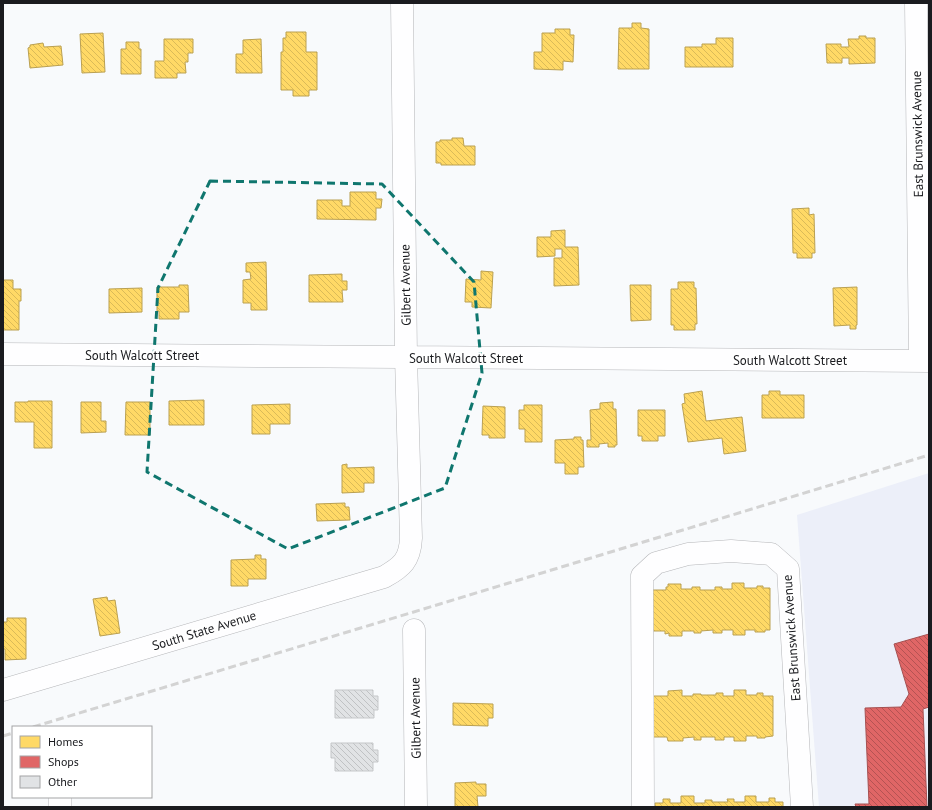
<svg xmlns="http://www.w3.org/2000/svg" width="932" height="810" font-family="'PT Sans',sans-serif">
<defs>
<pattern id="homes-back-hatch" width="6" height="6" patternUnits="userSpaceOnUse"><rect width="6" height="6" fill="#ffd966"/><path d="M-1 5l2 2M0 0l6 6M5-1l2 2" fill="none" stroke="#daba58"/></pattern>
<pattern id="shops-back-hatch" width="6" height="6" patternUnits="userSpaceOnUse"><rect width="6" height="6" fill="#e06666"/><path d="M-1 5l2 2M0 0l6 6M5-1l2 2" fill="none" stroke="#b55353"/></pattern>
<pattern id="building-back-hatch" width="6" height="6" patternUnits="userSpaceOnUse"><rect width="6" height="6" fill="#e1e3e5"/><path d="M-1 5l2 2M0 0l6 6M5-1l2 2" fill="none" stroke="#c0c2c4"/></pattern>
</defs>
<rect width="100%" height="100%" fill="#f8fafc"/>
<path fill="#eceff9" d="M 929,473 L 929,807 L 819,807 L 797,515 Z"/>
<path fill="url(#homes-back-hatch)" stroke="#baa051" d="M 632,23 L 641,23 L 641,28 L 649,29 L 649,69 L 618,69 L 619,28 L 632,28 Z
M 555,29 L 570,29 L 570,35 L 574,35 L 573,62 L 563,61 L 563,70 L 534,69 L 534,52 L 542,52 L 542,33 L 555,33 Z
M 286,32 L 306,32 L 306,52 L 317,52 L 317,90 L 309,90 L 309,96 L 293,96 L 293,90 L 281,90 L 281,52 L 283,52 L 283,38 L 286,38 Z
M 103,33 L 105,72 L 82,73 L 80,34 Z
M 859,36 L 866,36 L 866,38 L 875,38 L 875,63 L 849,64 L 849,58 L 842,58 L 842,63 L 827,63 L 826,44 L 841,44 L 841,47 L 849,47 L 848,39 L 859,39 Z
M 716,38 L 733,38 L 733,67 L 685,67 L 685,47 L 702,47 L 702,44 L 716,44 Z
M 164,39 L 193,39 L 193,53 L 188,53 L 188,62 L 185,62 L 186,73 L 177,73 L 177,78 L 155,78 L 155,61 L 164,61 Z
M 261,39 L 262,73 L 236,73 L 236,54 L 243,54 L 243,40 Z
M 126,42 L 139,42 L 139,49 L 141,49 L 141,74 L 121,74 L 121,49 L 126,49 Z
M 43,43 L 44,47 L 61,46 L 63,65 L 30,68 L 28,48 L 30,47 L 30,45 Z
M 452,138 L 463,138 L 464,146 L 475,146 L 475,165 L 441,165 L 441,163 L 436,163 L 436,142 L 440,142 L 440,140 L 452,140 Z
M 350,192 L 376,192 L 376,199 L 382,199 L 381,208 L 376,208 L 376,220 L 317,219 L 317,200 L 342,200 L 342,206 L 350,206 Z
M 809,208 L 809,215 L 814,214 L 815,253 L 812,253 L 812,258 L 797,258 L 797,253 L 793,253 L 792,209 Z
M 565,230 L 565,247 L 578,247 L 579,285 L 554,286 L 554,258 L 562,258 L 562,249 L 555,249 L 555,256 L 537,257 L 537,237 L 551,237 L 551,231 Z
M 266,262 L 267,310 L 251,310 L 251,303 L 243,303 L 243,280 L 251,279 L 250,272 L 246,272 L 246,263 Z
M 481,271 L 493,272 L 491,308 L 472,307 L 472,302 L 465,302 L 466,279 L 481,280 Z
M 342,274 L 342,281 L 347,281 L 347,290 L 342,290 L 343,302 L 309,302 L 309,275 Z
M 3,280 L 13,280 L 13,289 L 21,289 L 21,301 L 19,301 L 19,330 L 3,330 Z
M 678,282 L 694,282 L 694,288 L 696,288 L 697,324 L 695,324 L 695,330 L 674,330 L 674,325 L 671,325 L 671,289 L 678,289 Z
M 179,285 L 188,285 L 189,312 L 179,312 L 179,319 L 159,319 L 159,311 L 157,311 L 157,287 L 179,287 Z
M 630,285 L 651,285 L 651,320 L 631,321 Z
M 857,287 L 857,325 L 856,325 L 856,329 L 850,329 L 850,325 L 834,326 L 833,288 Z
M 142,288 L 142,312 L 109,313 L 109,289 Z
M 702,391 L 706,421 L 742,417 L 746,451 L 724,454 L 722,438 L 688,442 L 682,404 L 685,403 L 684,394 Z
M 769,391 L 780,391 L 780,395 L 804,395 L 804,418 L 762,418 L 762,395 L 769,395 Z
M 204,400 L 204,425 L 169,425 L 169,401 Z
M 28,401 L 52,401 L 52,448 L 34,448 L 34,422 L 15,422 L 15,402 L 28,402 Z
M 81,402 L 101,402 L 101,421 L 106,421 L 106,432 L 81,433 Z
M 126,402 L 150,402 L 150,435 L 125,435 Z
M 613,402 L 613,409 L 616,409 L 617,445 L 615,445 L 615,447 L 608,447 L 608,443 L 599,444 L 599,447 L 587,447 L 587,440 L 591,440 L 590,410 L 600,409 L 600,403 Z
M 290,404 L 290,424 L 270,424 L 270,434 L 252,434 L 252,405 Z
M 524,405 L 542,405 L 542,442 L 525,442 L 525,429 L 519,429 L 519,410 L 524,410 Z
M 483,406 L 505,407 L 505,438 L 489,438 L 489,435 L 482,435 Z
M 638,410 L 665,410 L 665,436 L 658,436 L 658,441 L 642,441 L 642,436 L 638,436 Z
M 574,437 L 581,437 L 581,440 L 583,440 L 584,467 L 578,467 L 578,474 L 565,474 L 565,463 L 555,463 L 555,440 L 574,439 Z
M 347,464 L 347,468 L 374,467 L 374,483 L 364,483 L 364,492 L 342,493 L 342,465 Z
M 345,503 L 345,507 L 349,507 L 350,520 L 317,521 L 316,504 Z
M 255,555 L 261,555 L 261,559 L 266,559 L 266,579 L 248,579 L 248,586 L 231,586 L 231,560 L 255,559 Z
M 732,583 L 744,583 L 744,588 L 757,588 L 757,586 L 763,586 L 763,588 L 770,588 L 770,630 L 765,630 L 765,632 L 755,632 L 755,630 L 745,630 L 745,635 L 733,635 L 733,630 L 722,630 L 722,633 L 713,633 L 713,630 L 701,631 L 701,633 L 694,633 L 694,631 L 682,631 L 682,636 L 669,636 L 669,633 L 665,634 L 665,631 L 652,631 L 652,590 L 666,590 L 666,587 L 668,587 L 668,584 L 681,584 L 681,589 L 692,589 L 692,587 L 700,587 L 700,590 L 715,590 L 715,587 L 722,587 L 722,589 L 732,589 Z
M 107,597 L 108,601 L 115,600 L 120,633 L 100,636 L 93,599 Z
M 7,618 L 26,618 L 26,659 L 5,660 L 5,649 L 3,649 L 3,622 L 7,622 Z
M 682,690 L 682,696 L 693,696 L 693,694 L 701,694 L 701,695 L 716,695 L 716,693 L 723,693 L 723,696 L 734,696 L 734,690 L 746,690 L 746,695 L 757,695 L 757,693 L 763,693 L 763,696 L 773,696 L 773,736 L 765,737 L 765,738 L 757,738 L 757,736 L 746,736 L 746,741 L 734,741 L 734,737 L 724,737 L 724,740 L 715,740 L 715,737 L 701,737 L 701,740 L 694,740 L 694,737 L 683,738 L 683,741 L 668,741 L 667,737 L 653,737 L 653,696 L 668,696 L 668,691 Z
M 453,703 L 493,704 L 493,718 L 488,718 L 488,726 L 453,725 Z
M 476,782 L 476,784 L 486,784 L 486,796 L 477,796 L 478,807 L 455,807 L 455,783 Z
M 681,796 L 694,796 L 694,803 L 705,803 L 705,800 L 712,800 L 712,802 L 728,802 L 727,799 L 734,799 L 734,802 L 745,802 L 745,796 L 756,796 L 756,802 L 769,802 L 769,798 L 775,798 L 775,802 L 783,802 L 783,807 L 655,807 L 655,803 L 663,803 L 663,799 L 670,799 L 670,803 L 681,803 Z"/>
<path fill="url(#shops-back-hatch)" stroke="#a55051" d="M 929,634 L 929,707 L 923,709 L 927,807 L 856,807 L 855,804 L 869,804 L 865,708 L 901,707 L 909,694 L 894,644 Z"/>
<path fill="url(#building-back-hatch)" stroke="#c5c7c9" d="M 335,690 L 373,690 L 373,696 L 378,696 L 378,710 L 374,710 L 374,718 L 335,718 Z
M 331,743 L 373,743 L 373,750 L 378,750 L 378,762 L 373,762 L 373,771 L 335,771 L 335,758 L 331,758 Z"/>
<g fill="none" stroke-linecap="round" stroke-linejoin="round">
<defs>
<path id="minor" d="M 916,3 L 920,361
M 3,354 L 929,361
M 414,630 L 416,807
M 3,690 L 384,577 C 402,567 410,560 411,538 L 406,357 L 402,3
M 60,797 L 60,807
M 643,807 L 642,576 L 656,563 L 688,554 L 731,551 L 771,554 L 788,569 L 802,807"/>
</defs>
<use href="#minor" stroke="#b5b6b9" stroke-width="23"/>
<use href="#minor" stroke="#fefeff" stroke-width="22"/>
<path stroke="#d3d3d3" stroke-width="3" stroke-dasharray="8 4" stroke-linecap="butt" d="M 33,727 L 440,604 L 929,455
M 3,736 L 13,733"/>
</g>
<path fill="none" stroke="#0f766e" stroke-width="3" stroke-dasharray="8 5" stroke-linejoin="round" d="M 210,181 L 382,184 L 474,282 L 482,373 L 445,488 L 288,549 L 147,472 L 158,288 Z"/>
<g text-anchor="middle" stroke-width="4" stroke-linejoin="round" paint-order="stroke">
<g font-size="13" fill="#1a1b1f" stroke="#fff">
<text transform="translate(917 134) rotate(-91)" y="5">East Brunswick Avenue</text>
<text transform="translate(405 285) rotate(-91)" y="5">Gilbert Avenue</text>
<text x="142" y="360">South Walcott Street</text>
<text x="466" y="363">South Walcott Street</text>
<text x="790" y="365">South Walcott Street</text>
<text transform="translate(204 630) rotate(-17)" y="5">South State Avenue</text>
<text transform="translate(791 638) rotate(-94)" y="5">East Brunswick Avenue</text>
<text transform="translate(415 718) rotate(-91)" y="5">Gilbert Avenue</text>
</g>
</g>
<rect width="932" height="810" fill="none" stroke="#1a1b1f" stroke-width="8"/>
<rect x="12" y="726" width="140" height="72" fill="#ffffff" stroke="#a3a4a5"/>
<rect x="20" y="736" width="20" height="12" fill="#ffd966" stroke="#a3a4a5"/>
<text x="48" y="746" font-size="12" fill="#1a1b1f">Homes</text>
<rect x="20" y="756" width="20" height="12" fill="#e06666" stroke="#a3a4a5"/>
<text x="48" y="766" font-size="12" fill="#1a1b1f">Shops</text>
<rect x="20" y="776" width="20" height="12" fill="#e1e3e5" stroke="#a3a4a5"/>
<text x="48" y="786" font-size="12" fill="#1a1b1f">Other</text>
</svg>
